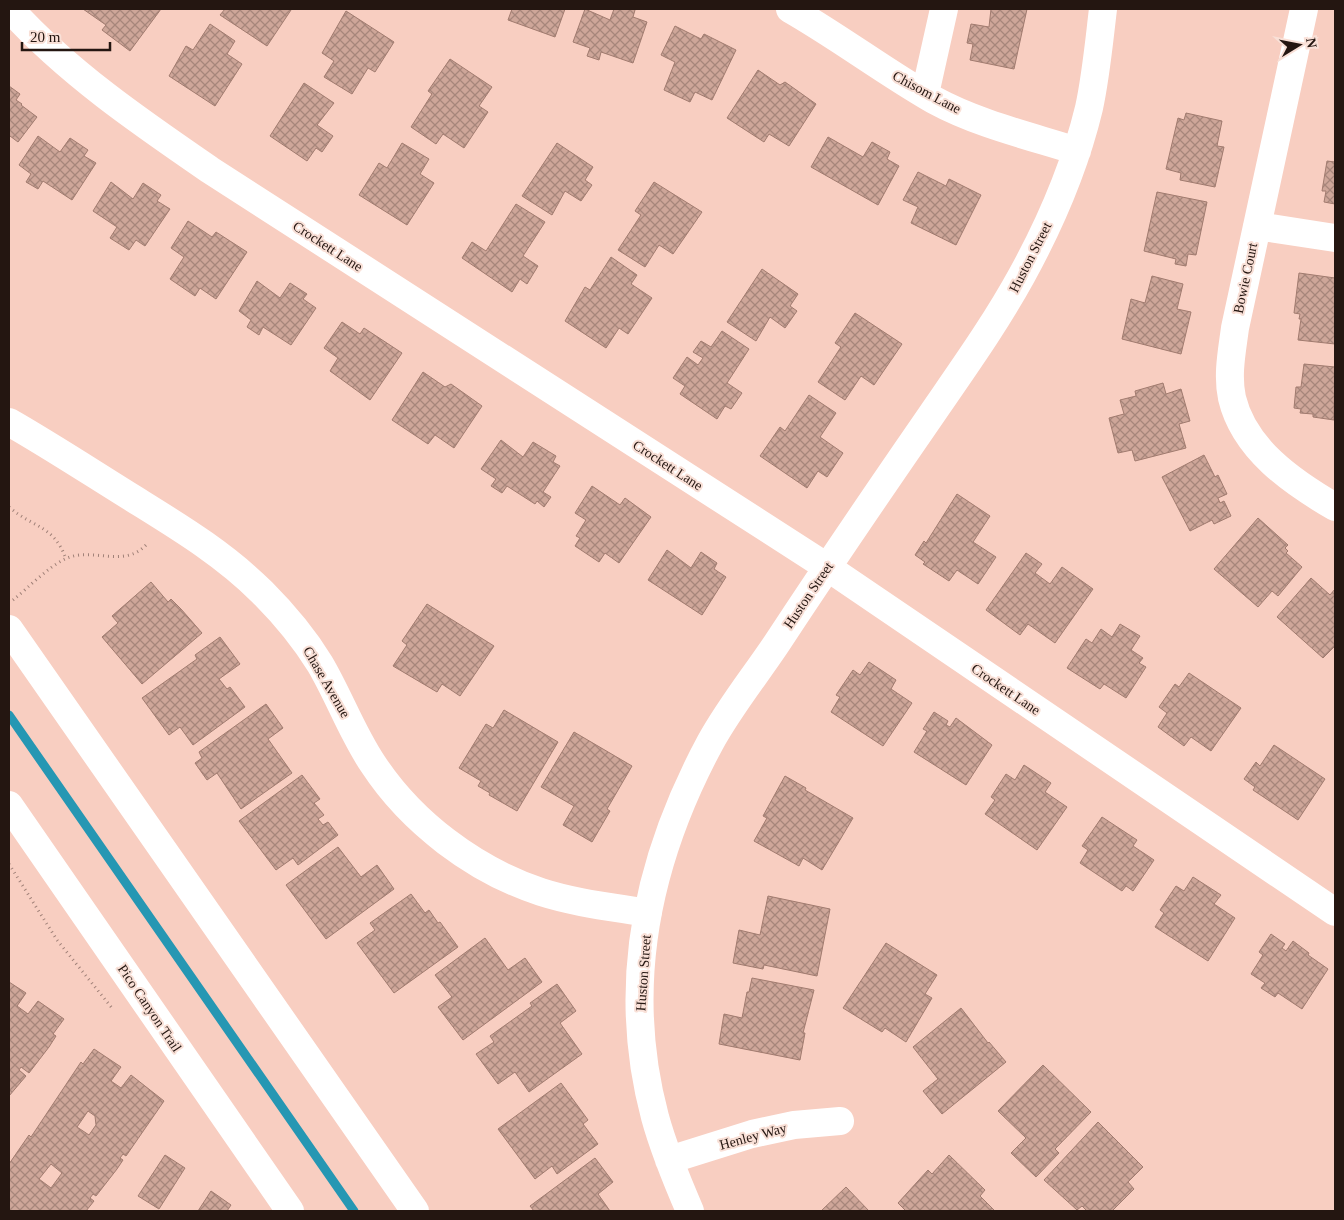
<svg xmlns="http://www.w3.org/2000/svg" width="1344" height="1220" font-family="Georgia,serif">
<defs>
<pattern id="building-cross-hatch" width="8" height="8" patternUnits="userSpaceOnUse" patternTransform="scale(1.25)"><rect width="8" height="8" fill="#cea699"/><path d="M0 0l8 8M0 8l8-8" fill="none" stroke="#a7867b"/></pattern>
</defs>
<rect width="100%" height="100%" fill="#f8cec1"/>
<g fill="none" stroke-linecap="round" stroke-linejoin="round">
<path stroke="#2697b3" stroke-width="9" d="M 9,715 L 354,1211"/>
</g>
<path fill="url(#building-cross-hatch)" stroke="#a17b6f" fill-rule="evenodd" d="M 83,9 L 161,9 L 130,51 L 102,30 L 106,25 Z
M 225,9 L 289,9 L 291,10 L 267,46 L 220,15 Z
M 512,9 L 565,9 L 555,37 L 508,20 Z
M 585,9 L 610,20 L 614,9 L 633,9 L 635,10 L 633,17 L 647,22 L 633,63 L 601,52 L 599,60 L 587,56 L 590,48 L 573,42 Z
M 991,9 L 1027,9 L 1014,69 L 970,60 L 973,44 L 967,43 L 971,24 L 989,27 Z
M 346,11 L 394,42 L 375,72 L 368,68 L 352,94 L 324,77 L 334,61 L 322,53 Z
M 210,24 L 235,41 L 227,54 L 242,64 L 215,106 L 169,76 L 186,46 L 193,50 Z
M 675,26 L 701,39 L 704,34 L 736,50 L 712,100 L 695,92 L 690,102 L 664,90 L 675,62 L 661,55 Z
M 450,59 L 492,87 L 479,106 L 488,112 L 464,148 L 443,134 L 436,144 L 411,127 L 432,94 L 428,91 Z
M 758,70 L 780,85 L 785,82 L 816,104 L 789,146 L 769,134 L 764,142 L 727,118 Z
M 304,83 L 334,103 L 317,125 L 333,136 L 322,152 L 316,148 L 307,161 L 270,136 Z
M 9,86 L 20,94 L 16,100 L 22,104 L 21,105 L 37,117 L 18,142 L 10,136 L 9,138 Z
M 1186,113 L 1222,121 L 1217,146 L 1224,147 L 1215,187 L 1180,180 L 1181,173 L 1166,169 L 1178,118 L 1184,120 Z
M 38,136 L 60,152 L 70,138 L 88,150 L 84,156 L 96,163 L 72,200 L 43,181 L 38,189 L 26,182 L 31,174 L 19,165 Z
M 828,137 L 863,157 L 872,142 L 890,152 L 887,159 L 899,166 L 878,205 L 811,167 Z
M 402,143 L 429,159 L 420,174 L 434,183 L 407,225 L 359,195 L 379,163 L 387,168 Z
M 557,143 L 593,167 L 585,180 L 592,185 L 581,201 L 565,191 L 552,215 L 522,196 Z
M 1327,161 L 1335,162 L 1335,204 L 1324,202 L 1326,191 L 1322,191 Z
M 918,172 L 946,186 L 949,179 L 981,195 L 956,245 L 911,223 L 918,207 L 903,200 Z
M 111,182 L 133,199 L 143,183 L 161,195 L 157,201 L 170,209 L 145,246 L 136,240 L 129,250 L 110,238 L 117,227 L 93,211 Z
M 654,182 L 702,212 L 673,254 L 659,245 L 645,267 L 618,250 L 641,215 L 635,211 Z
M 1157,192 L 1207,202 L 1196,255 L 1188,254 L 1186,266 L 1175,264 L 1176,259 L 1144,251 Z
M 516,204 L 545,222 L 523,256 L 538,266 L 527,284 L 520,279 L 512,292 L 462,258 L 472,242 L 486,251 Z
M 188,221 L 212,237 L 216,232 L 247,252 L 216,299 L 200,288 L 195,296 L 170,279 L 184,257 L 171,248 Z
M 611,257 L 637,275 L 631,284 L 652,298 L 628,334 L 619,328 L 606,348 L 565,321 L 585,287 L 590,290 Z
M 762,269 L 798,294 L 790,306 L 797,311 L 785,328 L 770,317 L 756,341 L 727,322 Z
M 1299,273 L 1335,278 L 1335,344 L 1298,340 L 1301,319 L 1299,319 L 1300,314 L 1294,313 Z
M 1152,276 L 1183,284 L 1177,309 L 1191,312 L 1181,354 L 1122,339 L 1131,299 L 1145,303 Z
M 257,281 L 280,298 L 290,283 L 307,294 L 303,299 L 316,308 L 291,345 L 263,327 L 259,335 L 247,327 L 251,320 L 239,311 Z
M 855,313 L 902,344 L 874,385 L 861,376 L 845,400 L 818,382 L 841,347 L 835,343 Z
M 342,322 L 360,334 L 364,328 L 402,353 L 370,400 L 330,371 L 338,358 L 324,348 Z
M 722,331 L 749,349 L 727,383 L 742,393 L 731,409 L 725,406 L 717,419 L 680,394 L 685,386 L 673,378 L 687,357 L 698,365 L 703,358 L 693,352 L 701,341 L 711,347 Z
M 1304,364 L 1335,367 L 1334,420 L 1313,417 L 1313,414 L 1300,413 L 1301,409 L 1294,408 L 1296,387 L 1301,387 Z
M 423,372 L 445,387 L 451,384 L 482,406 L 454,448 L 435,435 L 428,444 L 392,420 Z
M 1163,383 L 1166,394 L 1181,389 L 1190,421 L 1179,424 L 1186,448 L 1135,461 L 1132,450 L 1118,453 L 1109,418 L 1124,414 L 1120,400 L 1136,396 L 1135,391 Z
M 809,395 L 836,413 L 820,437 L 843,453 L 827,477 L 818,471 L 807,488 L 760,456 L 780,427 L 785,431 Z
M 501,440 L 523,457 L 533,442 L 556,456 L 553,462 L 560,466 L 543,492 L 551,497 L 544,507 L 537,501 L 535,504 L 507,486 L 502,493 L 491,486 L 496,479 L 481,469 Z
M 1204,455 L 1215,477 L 1218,475 L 1227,494 L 1218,498 L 1220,503 L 1224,501 L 1231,516 L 1214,524 L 1212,520 L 1190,531 L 1162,477 Z
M 592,486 L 620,505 L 625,498 L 651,517 L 619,563 L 605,553 L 599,562 L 575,546 L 580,538 L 576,536 L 586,520 L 575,513 Z
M 957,494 L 990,516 L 973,542 L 996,557 L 978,584 L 957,570 L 949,581 L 923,564 L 925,562 L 915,555 L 924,541 L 926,543 Z
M 1258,518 L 1288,545 L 1285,548 L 1288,551 L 1286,553 L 1302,567 L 1278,596 L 1272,591 L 1258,607 L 1214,569 Z
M 667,550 L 691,568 L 701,552 L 717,563 L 714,569 L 726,577 L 702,615 L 648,580 Z
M 1026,553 L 1042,564 L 1035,573 L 1050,584 L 1062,567 L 1093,589 L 1055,643 L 1028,624 L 1020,635 L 986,610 Z
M 1311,578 L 1330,595 L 1335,589 L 1335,646 L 1323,658 L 1277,617 Z
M 151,582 L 168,602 L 171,599 L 181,609 L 202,633 L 142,684 L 102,637 L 118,623 L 112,616 Z
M 427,604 L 494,646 L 460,696 L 442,684 L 437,692 L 393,666 L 407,645 L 402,641 Z
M 1120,624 L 1140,636 L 1131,650 L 1143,658 L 1139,663 L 1146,667 L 1126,698 L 1104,684 L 1100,689 L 1067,668 L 1086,639 L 1092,643 L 1101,629 L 1112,637 Z
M 220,637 L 240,664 L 219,679 L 227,689 L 230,687 L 245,707 L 193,745 L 180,727 L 169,735 L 142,698 L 197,659 L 195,655 Z
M 869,662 L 896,680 L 891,689 L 912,703 L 883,746 L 831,712 L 840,697 L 836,695 L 853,670 L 860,675 Z
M 1189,673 L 1241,708 L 1211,751 L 1191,737 L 1184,746 L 1158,727 L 1167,713 L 1159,707 L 1175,684 L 1179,687 Z
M 266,704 L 283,728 L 268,739 L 292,773 L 241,809 L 217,773 L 207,780 L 195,763 L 202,758 L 199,752 Z
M 504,710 L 558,742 L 517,811 L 489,795 L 490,793 L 478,786 L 481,781 L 459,768 L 486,724 L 493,728 Z
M 934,712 L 948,721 L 946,725 L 950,727 L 956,718 L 992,745 L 966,785 L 914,752 L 927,731 L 923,729 Z
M 574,732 L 632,766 L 607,809 L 610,811 L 592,842 L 563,825 L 574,806 L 541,787 Z
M 1274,745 L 1325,779 L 1298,820 L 1253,790 L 1255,787 L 1244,779 L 1256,762 L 1260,766 Z
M 1024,765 L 1051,783 L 1045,792 L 1067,807 L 1037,850 L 985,814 L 995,800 L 991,797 L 1006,774 L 1015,780 Z
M 302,775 L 320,799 L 314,803 L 324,815 L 318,819 L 323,825 L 328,822 L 338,835 L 298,865 L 293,858 L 276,870 L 239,821 Z
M 785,776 L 806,788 L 805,790 L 853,818 L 822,870 L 803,858 L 799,866 L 754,841 L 767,818 L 763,816 Z
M 1102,817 L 1137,840 L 1133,846 L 1154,860 L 1133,891 L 1126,886 L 1122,891 L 1080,863 L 1088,850 L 1082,846 Z
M 338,847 L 361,877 L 377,865 L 394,889 L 326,939 L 286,885 Z
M 1193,877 L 1221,895 L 1214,904 L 1235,918 L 1208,961 L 1155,927 L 1164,913 L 1160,910 L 1176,886 L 1184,891 Z
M 411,894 L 425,913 L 429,910 L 438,923 L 440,922 L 458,947 L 394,993 L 357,943 L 375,930 L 370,923 Z
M 768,896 L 830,909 L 817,976 L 764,965 L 763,969 L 733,963 L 739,930 L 760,935 Z
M 1271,934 L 1285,944 L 1282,948 L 1286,951 L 1293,941 L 1309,953 L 1308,955 L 1328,969 L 1302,1009 L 1278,993 L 1275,997 L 1261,988 L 1265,983 L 1251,974 L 1263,955 L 1259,952 Z
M 485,938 L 508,970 L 525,958 L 542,982 L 463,1040 L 438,1007 L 452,997 L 435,975 Z
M 886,943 L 937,975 L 925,994 L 932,998 L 906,1042 L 885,1028 L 882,1032 L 843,1008 Z
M 752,978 L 814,990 L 803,1033 L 805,1033 L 800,1060 L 719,1044 L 724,1014 L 742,1018 L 747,992 L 749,992 Z
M 9,982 L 26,993 L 17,1006 L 28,1014 L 38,1001 L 64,1019 L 53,1034 L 56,1036 L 49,1047 L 29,1073 L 21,1067 L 19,1070 L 26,1076 L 9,1096 Z
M 557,984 L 576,1011 L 560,1023 L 582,1054 L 529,1092 L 515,1072 L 498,1084 L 476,1054 L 494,1042 L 490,1036 L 532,1006 L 530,1003 Z
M 961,1008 L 988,1043 L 989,1042 L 1006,1062 L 942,1114 L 923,1091 L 938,1079 L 913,1047 Z
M 94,1049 L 121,1067 L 111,1081 L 121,1088 L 131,1075 L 164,1101 L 126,1156 L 123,1154 L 120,1158 L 123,1160 L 117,1169 L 96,1196 L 93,1194 L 90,1198 L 94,1201 L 86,1211 L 9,1211 L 9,1164 L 29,1135 L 31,1137 L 81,1062 L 83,1064 ZM 88,1111 L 95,1116 L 96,1125 L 89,1135 L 77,1127 ZM 51,1164 L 62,1173 L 51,1188 L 39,1179 Z
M 1043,1065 L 1091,1112 L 1055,1149 L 1059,1153 L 1036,1177 L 1011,1153 L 1026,1138 L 998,1111 Z
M 561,1083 L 588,1120 L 583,1124 L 598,1144 L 557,1174 L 552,1166 L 535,1179 L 498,1129 Z
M 1098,1122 L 1143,1167 L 1128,1182 L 1134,1189 L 1112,1211 L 1087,1211 L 1082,1206 L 1077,1210 L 1044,1180 Z
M 165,1155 L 185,1168 L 159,1209 L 138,1196 Z
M 949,1155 L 985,1190 L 980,1196 L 995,1211 L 906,1211 L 898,1203 L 928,1170 L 932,1174 Z
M 595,1158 L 613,1182 L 598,1194 L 610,1211 L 534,1211 L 530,1206 Z
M 846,1187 L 869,1211 L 821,1211 Z
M 211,1191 L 231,1205 L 227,1211 L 198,1211 Z"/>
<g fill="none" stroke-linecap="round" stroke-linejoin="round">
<path stroke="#a08178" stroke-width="3" stroke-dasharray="1 4" stroke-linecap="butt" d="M 9,507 C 33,528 54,525 66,559
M 13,600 C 28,588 48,567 65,559 C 92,546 123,569 146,545
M 9,864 L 57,940 L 112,1008"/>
<path stroke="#fff" stroke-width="28" d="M 10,9 C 67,72 140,122 210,170 L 827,567 L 1335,912
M 790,9 C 839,37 885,72 934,100 C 978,124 1030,136 1077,151
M 1304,9 L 1235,328 C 1232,351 1227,375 1232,398 C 1244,449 1292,482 1335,507
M 925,94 L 944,9
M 1257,226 L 1335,238
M 9,422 C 51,446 92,473 134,499 C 179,527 224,554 262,592 C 284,614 304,638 320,664 C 339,696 352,733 373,764 C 411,822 474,870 541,892 C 575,903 612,907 648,913
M 9,629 L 415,1211
M 9,805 L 290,1211
M 669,1160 L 752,1134 L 794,1125 L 840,1121
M 690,1211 C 677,1181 664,1150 655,1117 C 620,986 647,860 710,743 C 729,708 755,676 777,643 C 825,570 874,498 923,427 C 957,377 993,328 1022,275 C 1050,224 1075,166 1089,108 C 1096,76 1099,42 1103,9"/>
</g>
<g text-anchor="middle" stroke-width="4" stroke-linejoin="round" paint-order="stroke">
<g font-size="14" fill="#241611" stroke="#f9e0d7">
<text transform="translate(927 92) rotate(28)" y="5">Chisom Lane</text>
<text transform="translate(328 246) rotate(33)" y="5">Crockett Lane</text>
<text transform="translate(1030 257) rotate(-63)" y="5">Huston Street</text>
<text transform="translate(1245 278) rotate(-78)" y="5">Bowie Court</text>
<text transform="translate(668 465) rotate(33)" y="5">Crockett Lane</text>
<text transform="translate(808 595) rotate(-56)" y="5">Huston Street</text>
<text transform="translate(327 682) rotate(60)" y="5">Chase Avenue</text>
<text transform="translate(1006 689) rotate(34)" y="5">Crockett Lane</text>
<text transform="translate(643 973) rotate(-86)" y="5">Huston Street</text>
<text transform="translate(150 1008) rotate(56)" y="5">Pico Canyon Trail</text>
<text transform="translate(753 1136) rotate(-15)" y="5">Henley Way</text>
</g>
</g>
<rect width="1344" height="1220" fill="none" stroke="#241611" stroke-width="20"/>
<g transform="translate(1299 45) rotate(80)" stroke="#f9e0d7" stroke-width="4" paint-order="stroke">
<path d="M0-4L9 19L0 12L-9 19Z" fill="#241611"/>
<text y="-8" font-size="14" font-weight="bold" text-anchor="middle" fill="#241611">N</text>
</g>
<path d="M22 42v8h88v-8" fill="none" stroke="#241611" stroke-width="2.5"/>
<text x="30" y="42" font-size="15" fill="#241611" stroke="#f9e0d7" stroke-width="4" paint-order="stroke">20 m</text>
</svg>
